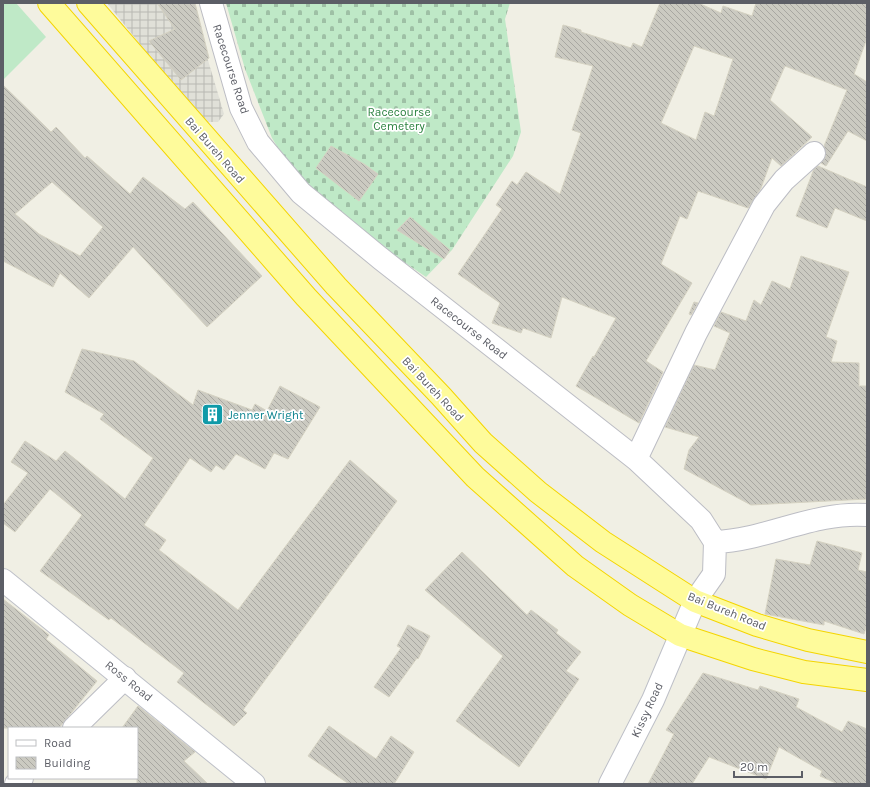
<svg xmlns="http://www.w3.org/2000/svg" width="870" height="787" font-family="Karla,sans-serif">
<defs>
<pattern id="industrial-grid" width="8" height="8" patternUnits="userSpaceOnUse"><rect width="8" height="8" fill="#e0e0d8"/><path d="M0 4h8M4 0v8" fill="none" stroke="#b9b9b3"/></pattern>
<pattern id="cemetery-stones" width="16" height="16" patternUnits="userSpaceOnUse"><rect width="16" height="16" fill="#bfe9c7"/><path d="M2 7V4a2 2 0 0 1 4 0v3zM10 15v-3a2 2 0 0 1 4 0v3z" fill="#9ec0a5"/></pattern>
<pattern id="building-back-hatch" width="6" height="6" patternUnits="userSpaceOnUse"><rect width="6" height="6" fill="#cbcac1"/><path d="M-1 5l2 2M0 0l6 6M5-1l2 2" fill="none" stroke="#a8a7a1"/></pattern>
</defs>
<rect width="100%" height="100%" fill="#f0efe4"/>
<path fill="url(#industrial-grid)" d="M 107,3 L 191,3 L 224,114 L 218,122 L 207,122 L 191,108 Z"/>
<path fill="url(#cemetery-stones)" d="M 226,3 L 510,3 L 505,19 L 521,132 L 513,156 L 452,250 L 426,277 L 306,195 L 272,138 L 245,69 Z"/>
<path fill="#bfe9c7" d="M 3,3 L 16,3 L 46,37 L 3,80 Z"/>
<path fill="url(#building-back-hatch)" stroke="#d5d2c2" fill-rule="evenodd" d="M 157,3 L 195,3 L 209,58 L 181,80 L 149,41 L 175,29 Z
M 660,3 L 698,3 L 721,13 L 723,6 L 752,16 L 756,3 L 867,3 L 867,38 L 854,74 L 867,82 L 867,141 L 848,131 L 826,166 L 821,163 L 826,156 L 824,146 L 847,90 L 785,66 L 770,100 L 812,137 L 781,166 L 772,158 L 761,188 L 748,208 L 698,191 L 687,219 L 680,216 L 661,264 L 692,283 L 646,361 L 663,372 L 639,423 L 576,386 L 593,356 L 594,357 L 616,318 L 562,297 L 551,338 L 523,328 L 521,333 L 492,323 L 500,303 L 458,274 L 502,209 L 496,205 L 512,181 L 517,185 L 526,172 L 560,194 L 581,133 L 572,130 L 593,66 L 555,57 L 563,25 L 581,30 L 581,32 L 631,48 L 633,43 L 642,47 ZM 694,46 L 733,59 L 714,116 L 705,112 L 696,140 L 661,123 Z
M 3,85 L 51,132 L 56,127 L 85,158 L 87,156 L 130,194 L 143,177 L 185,209 L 193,202 L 262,276 L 207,327 L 133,247 L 89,298 L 60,273 L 53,287 L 3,261 ZM 52,182 L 103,227 L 80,256 L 39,234 L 15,214 Z
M 331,146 L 364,164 L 378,174 L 359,201 L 316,168 Z
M 818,166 L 867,187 L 867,221 L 835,208 L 827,228 L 796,216 L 814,169 Z
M 410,217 L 450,250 L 444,259 L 397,230 Z
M 801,256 L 849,272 L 826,337 L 837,341 L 831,362 L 859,363 L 859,386 L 867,386 L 867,499 L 751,505 L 684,469 L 689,450 L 699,437 L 665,427 L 694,365 L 715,370 L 730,333 L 714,326 L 721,312 L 746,321 L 754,300 L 761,305 L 772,281 L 790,289 Z
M 694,302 L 698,303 L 691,315 L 689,314 Z
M 82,349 L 134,361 L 193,405 L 198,390 L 252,410 L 255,404 L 267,411 L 280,386 L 320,407 L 288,459 L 274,453 L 265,469 L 236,454 L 224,470 L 216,465 L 211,472 L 190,458 L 144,525 L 166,540 L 159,550 L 238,610 L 350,460 L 397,501 L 243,710 L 247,713 L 234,726 L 177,682 L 184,673 L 111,618 L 109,620 L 40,571 L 82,515 L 50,489 L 15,532 L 3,523 L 3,505 L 28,473 L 11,462 L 25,441 L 56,461 L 65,451 L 125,499 L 153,458 L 100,419 L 104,414 L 65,392 Z
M 817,541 L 862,553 L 858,570 L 867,572 L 867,624 L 864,634 L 824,621 L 824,625 L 765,614 L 776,559 L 810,565 Z
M 462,552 L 527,615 L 531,610 L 558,630 L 556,633 L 581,652 L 566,671 L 579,679 L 519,767 L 456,721 L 503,656 L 425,590 Z
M 3,599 L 49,635 L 46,639 L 97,681 L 59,728 L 3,728 Z
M 408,625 L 430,636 L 418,659 L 417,658 L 389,697 L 374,687 L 401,648 L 397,646 Z
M 703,673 L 758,690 L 760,686 L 799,699 L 796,707 L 842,732 L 848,721 L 867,729 L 867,784 L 838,784 L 820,776 L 822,771 L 779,747 L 766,779 L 709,757 L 692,784 L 648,784 L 674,734 L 666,730 Z
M 138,706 L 195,752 L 184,761 L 208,784 L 137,784 L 137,728 L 122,728 Z
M 329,726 L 376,759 L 391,736 L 414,752 L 394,784 L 349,784 L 308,756 Z"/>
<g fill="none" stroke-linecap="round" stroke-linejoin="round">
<defs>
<path id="minor" d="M 211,3 L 241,108 L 258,142 L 301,193 L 380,258 L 636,459 L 701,520 L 715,542 L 714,574 L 695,601
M 636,459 L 696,333 L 764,205 L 784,180 L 814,153
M 715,542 C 767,540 814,511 867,515
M 74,728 L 125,678
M 16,784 L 22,778"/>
<path id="secondary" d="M 3,580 L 254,784
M 610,784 L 653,700 L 695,601"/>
<path id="trunk" d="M 49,3 L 306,297 L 475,477 L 575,566 L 630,605 L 680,635 L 753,659 L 804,672 L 867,680
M 88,3 L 336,286 L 441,396 L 483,443 L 538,492 L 603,542 L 695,601 L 757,625 L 808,640 L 867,652"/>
</defs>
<use href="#minor" stroke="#bcbdc4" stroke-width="24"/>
<use href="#secondary" stroke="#bec0c8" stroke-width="24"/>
<use href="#trunk" stroke="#f4d500" stroke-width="24"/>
<use href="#minor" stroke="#fff" stroke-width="22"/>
<use href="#secondary" stroke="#fff" stroke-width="22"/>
<use href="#trunk" stroke="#fefb9b" stroke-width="22"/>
</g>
<defs>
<symbol id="building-square" viewBox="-11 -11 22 22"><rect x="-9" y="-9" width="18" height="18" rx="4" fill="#0f9aa8" stroke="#fff"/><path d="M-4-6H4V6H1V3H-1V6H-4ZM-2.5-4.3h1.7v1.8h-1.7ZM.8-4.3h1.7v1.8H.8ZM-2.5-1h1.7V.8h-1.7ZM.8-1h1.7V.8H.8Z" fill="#fff"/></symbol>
</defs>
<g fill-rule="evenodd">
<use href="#building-square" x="200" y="402" width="25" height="25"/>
</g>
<g text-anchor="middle" stroke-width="3.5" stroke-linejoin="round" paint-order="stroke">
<g font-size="12" fill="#5c5e66" stroke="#fff">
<text transform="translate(231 69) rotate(72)" y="4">Racecourse Road</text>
<text transform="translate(215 150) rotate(49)" y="4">Bai Bureh Road</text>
<text transform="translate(469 328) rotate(38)" y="4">Racecourse Road</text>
<text transform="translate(433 389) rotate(47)" y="4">Bai Bureh Road</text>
<text transform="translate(727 611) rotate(22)" y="4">Bai Bureh Road</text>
<text transform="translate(129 681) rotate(39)" y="4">Ross Road</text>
<text transform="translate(647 710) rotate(-65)" y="4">Kissy Road</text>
</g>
<g font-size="12" fill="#2e8342" stroke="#fff">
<text x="399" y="116">Racecourse<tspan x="399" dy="14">Cemetery</tspan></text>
</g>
<g font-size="12" fill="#0d838f" stroke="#fff" text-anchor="start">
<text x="228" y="419">Jenner Wright</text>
</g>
</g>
<rect width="870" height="787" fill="none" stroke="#5c5e66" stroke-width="8"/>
<rect x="8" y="727" width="130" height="52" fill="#ffffff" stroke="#bebfc2"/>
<rect x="16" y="740" width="20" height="6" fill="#ffffff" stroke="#bebfc2"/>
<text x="44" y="747" font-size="12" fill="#5c5e66">Road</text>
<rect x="16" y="757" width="20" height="12" fill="url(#building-back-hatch)" stroke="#bebfc2"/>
<text x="44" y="767" font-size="12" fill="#5c5e66">Building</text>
<path d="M734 771v6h68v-6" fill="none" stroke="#5c5e66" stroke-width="2"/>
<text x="740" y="771" font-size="12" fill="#5c5e66" stroke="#ffffff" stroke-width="3" paint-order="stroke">20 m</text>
</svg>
